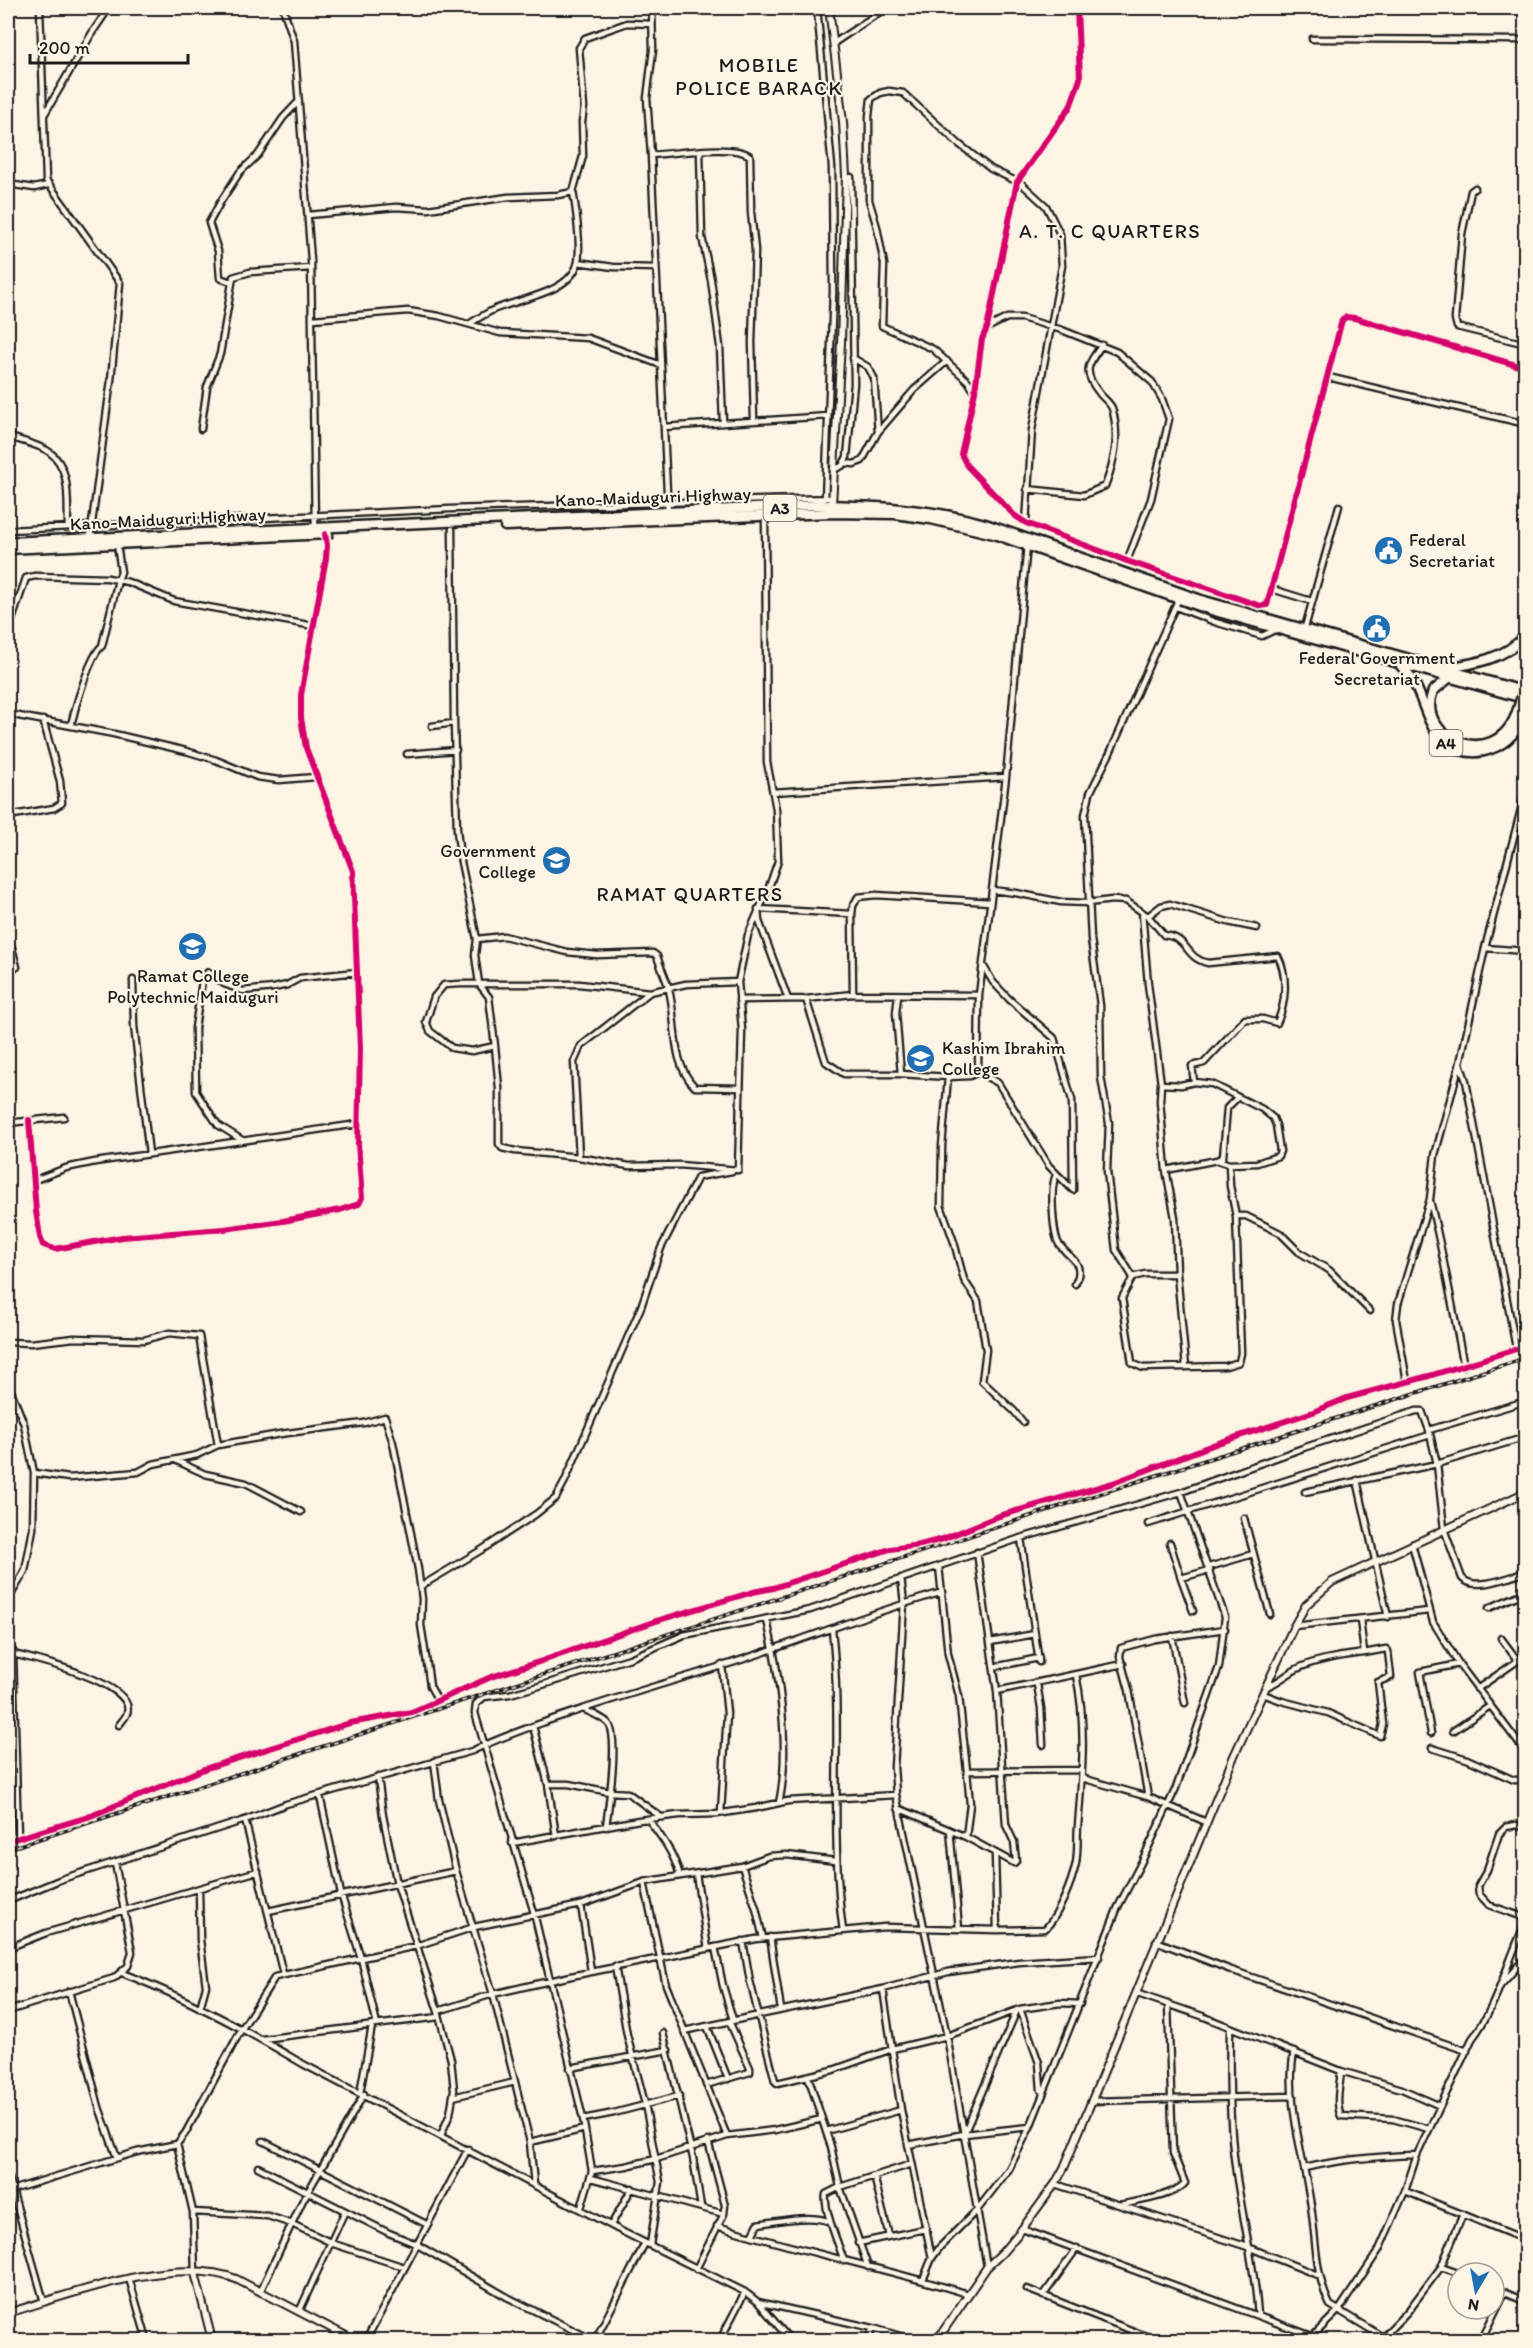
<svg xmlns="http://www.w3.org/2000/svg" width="1533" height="2348" font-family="Itim,sans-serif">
<rect width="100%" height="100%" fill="#fcf5e5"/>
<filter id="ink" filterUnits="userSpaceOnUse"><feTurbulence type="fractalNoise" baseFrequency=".0167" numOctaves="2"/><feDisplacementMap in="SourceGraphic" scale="12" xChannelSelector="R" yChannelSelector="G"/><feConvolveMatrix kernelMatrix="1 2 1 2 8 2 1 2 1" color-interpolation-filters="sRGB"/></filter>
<g filter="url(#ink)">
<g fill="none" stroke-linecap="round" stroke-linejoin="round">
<defs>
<path id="street" d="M 40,8 L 46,180 L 120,283 L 111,380 L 90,538
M 283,8 L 294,41 L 311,260 L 315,527
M 652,8 L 653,50 L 647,98 L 651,155 L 668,513
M 817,8 L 832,167 L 833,292 L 825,499
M 1077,8 L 1080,79 L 1070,107 L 1017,182 L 987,328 L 982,339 L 975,391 L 961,454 L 967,466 L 1014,515 L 1026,523 L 1127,561 L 1261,606 L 1267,605 L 1342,320 L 1346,317 L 1355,318 L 1526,368
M 1312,39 L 1526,40
M 834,43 L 886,8
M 44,115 L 92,33 L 109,8
M 700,152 L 702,237 L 711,280 L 720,346 L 723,422
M 651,155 C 673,154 734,143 750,156 L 751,212 L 755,250 L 752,342 L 754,420
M 8,184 L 34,188 L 48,185
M 1475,188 L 1471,191 L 1462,234 L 1455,319 L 1457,327 L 1526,344
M 573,192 L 583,156 L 582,122 L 584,107 L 579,48 L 585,38 L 627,23 L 652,24
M 308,215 L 396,207 L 428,209 L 508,197 L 558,195 L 573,192 C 576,208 581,246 578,261 C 573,293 517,299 493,310 C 485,314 477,319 469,324
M 578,262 L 613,267 L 656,268
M 231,282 L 220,278 L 218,251 L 209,223 L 221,201 L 240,172 L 258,155 L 283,118 L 299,101
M 313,319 L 408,311 L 439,316 L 500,333 L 588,338 L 661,365
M 987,328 L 1007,318 L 1022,318 L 1062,330 L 1117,352 L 1152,382 L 1162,399 L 1169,419 L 1151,499 L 1127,561
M 853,358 L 868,367 L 874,378 L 878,432
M 1328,377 L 1526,424
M 974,391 L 968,381 L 933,349 L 882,326 L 884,264 L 877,227 L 869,200 L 869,116 L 871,99 L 880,93 L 889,91 L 903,93 L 959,144 L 991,169 L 1022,184 L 1046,206 L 1060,234 L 1062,266 L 1032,430 L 1026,523
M 1522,423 L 1526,410
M 664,427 L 828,416
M 201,429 L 207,387 L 220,354 L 233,277 L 250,272 L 311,268
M 8,436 C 20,441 37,444 48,451 C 72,467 67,502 68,527
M 845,463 L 854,464 L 862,461 L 878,432 L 914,390 L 947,361
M 833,470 L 842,466 L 847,457 L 854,384 L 851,177
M 1027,489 L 1084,495 L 1105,486 C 1115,460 1120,435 1112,408 C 1109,402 1104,399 1100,394 C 1082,372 1087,365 1102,345
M 452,529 L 454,723 L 457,830 L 460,857 L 477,939 L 475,955 L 479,984 L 489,997 L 495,1046 L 499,1088 L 499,1144 L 502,1148 L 515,1151 L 579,1157 L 629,1166 L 679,1165 L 738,1170
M 8,530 L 450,509 L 832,498
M 117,544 L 121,572 L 118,580 L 128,582 L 174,601 L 314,626
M 1272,589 L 1311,601
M 1176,607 L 1215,622 L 1262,636 L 1277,629
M 1304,631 L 1339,506
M 8,632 L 26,578 L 35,576 L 108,578 L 118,580 L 102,646 C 90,655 75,708 71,725
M 8,714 L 114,734 L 186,751 L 216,760 L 257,777 L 279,780 L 316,777
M 432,726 L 454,723
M 407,754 L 456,750
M 773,792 L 1006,777
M 8,816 L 54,808 L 62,803 L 60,781 L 43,720
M 992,890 L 1016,893 L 1061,902 L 1088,903 L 1112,900 L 1126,901 L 1148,916 L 1164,935 C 1190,938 1184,958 1208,963 L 1278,956 C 1288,976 1286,1003 1277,1023 L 1263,1019 L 1245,1019 L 1204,1063 L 1192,1066 L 1194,1082
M 1142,912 L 1148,984 L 1161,1084 L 1160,1101 L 1166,1170 L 1175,1218 L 1177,1274 L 1186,1367
M 1148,916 L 1161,906 L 1170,904 L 1228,922 L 1257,928
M 8,933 L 17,967
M 477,939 L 504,936 L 567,952 L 597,955 L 653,953 L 657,956 C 660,966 665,976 668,986 C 678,1019 669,1061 695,1087 L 739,1088
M 1485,948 L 1526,951
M 984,967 L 993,982 L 1009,999 L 1054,1038 L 1072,1100 L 1073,1190
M 133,980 L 134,1026 L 149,1154
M 853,994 L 852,914 L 853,906 L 858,897 L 876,895 L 990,902
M 898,995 L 896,1013 L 901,1074
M 788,999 L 759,921 L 758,909 L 852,914
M 806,999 L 826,1062 L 844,1074 L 901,1074 L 948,1077 L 970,1076 L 978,1072
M 739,1000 L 806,999 L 853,994 L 979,995
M 1526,1036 L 1522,1063 L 1526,1082
M 495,1046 L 472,1051 L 452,1048 L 430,1031 L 426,1022 L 434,997 L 444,985 L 460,984 L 579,984 L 650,992
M 1460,1063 L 1466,1081 L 1516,1348
M 978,1072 L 979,995 L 1006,777 L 1027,545
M 978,1072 L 998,1083 L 1049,1166 L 1072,1189
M 948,1077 L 942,1146 L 941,1206 L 954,1242 L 964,1280 L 978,1301 L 986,1350 L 982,1381 L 1014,1411 L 1023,1422
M 1161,1084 L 1181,1085 L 1194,1082 L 1212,1084 L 1262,1109 L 1273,1118 L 1276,1125 L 1280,1151 L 1278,1156 L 1257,1163 L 1229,1164 L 1217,1160 L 1166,1170
M 29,1120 L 36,1211 L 40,1237 L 43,1245 L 55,1249 L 122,1237 L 224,1229 L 283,1221 L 340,1210 L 359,1204 L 362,1198 L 358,1144 L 360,1049 L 353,871 L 306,748 L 301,718 L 301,695 L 326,558 L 327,545 L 325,534
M 8,1123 L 64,1117
M 242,1140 L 218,1125 L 196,1092 L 195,1028 L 202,981 L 208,972 L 224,984 L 243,991 L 274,988 L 287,985 L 300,978 L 357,972
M 579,1157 L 574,1062 L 581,1046 L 650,992 L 686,984 L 738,982
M 1217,1160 L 1223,1157 L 1227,1108 L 1238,1097
M 738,1170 L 742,1030 L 738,982 L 748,935 L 769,887 L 778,861 L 776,809 L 767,762 L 765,516
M 1057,1174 C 1049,1184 1053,1235 1059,1244 C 1070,1260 1086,1262 1075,1284
M 35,1180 L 66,1168 L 95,1162 L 358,1124
M 1430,1201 C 1444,1256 1453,1311 1464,1366
M 1236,1216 L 1246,1216 L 1280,1233 L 1299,1252 L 1329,1270 L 1370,1311
M 1177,1274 L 1145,1274 L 1133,1277 L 1122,1298 L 1132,1363 L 1143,1368 L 1226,1366 L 1239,1362 L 1241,1353 L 1236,1216 L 1230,1186 L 1229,1164
M 1133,1277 L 1116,1250 L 1107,1171 L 1109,1123 L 1101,1077 L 1100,1005 L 1091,939 L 1085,815 L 1090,793 L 1110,753 L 1178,600
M 8,1342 L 31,1343 L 74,1338 L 144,1340 L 169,1333 L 199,1336 L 218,1445
M 1407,1381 L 1396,1320 L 1398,1304 L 1430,1199 L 1435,1155 L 1460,1063 L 1485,948 L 1526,790
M 8,1383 L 24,1424 L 34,1473 L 33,1529 L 25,1571 L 8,1600
M 1526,1401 L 1429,1430 L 1437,1464 L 1444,1529 L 1462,1578 C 1474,1592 1510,1577 1526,1572
M 177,1461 L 205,1474 L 246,1483 L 301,1512
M 34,1473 L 69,1478 L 138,1472 L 153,1464 L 197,1455 L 218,1445 L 280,1434 L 364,1423 L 385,1417 L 393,1443 L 418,1569 L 422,1599 L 421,1625 L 426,1657 L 430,1686 L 438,1701
M 1357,1480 L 1388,1617
M 1305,1492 L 1437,1464 L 1526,1437
M 1244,1518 L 1270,1614
M 1148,1524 L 1430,1435
M 1021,1538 L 1039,1662
M 1170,1543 L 1181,1578 L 1210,1570
M 1412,1544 L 1433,1622 L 1459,1664 L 1526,1753
M 1209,1567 L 1253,1554
M 901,1578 L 904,1603 L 894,1767 L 896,1795 L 947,2036 L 987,2267
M 1181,1578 L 1193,1611
M 421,1586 L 483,1549 L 536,1514 L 556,1498 L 565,1481 L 641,1307 L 661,1248 L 698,1177 L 732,1171
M 1489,1608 L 1526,1592
M 767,1620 C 779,1673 791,1749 779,1803
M 1294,1626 L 1429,1611
M 832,1629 C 843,1729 829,1831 843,1931
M 1172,1636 L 1185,1703
M 1501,1638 L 1518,1661
M 990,1642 L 1035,1634
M 8,1645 L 13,1651 L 18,1838
M 13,1654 C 34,1659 137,1683 127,1713 C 126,1717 121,1722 119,1725
M 994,1667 L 1039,1658
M 1037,1684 L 1041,1708 L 1043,1745
M 1266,1687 C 1278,1683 1284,1676 1295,1670 C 1315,1659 1342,1656 1364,1653 L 1360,1619
M 1477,1689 L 1526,1655
M 997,1691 L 1123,1664
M 1263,1694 L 1282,1701 L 1328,1713 L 1380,1736 L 1383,1724 L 1378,1682 L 1391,1677 L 1388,1651 L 1386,1649 L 1364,1653
M 583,1709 C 591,1713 602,1717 608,1723 C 620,1736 608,1808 606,1827
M 533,1726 L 548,1784 L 556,1836
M 1453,1731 L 1490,1706
M 1431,1733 L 1420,1672 L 1459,1664
M 1432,1748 L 1467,1759 L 1514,1780 L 1520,1780 L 1526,1776
M 434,1761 L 439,1800 L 456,1871 L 493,1994 L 530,2142 L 534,2185
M 967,1771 L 1082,1770
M 378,1777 L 383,1816 L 397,1884 L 438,2011 L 451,2060 L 454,2090 L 450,2114 L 441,2135
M 1082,1778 L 1148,1797 L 1206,1822
M 548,1784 L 569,1784 L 610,1792 L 628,1793 L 661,1817
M 320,1796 L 341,1894 L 361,1958 L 377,2025
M 1148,1797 L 1129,1690 L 1120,1657 L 1121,1648 L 1155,1639 L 1225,1629
M 898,1808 L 966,1837 L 1014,1863 L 1016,1861 L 1014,1842 L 1006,1825 L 997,1691 L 977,1552
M 721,1813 L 727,1713 L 722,1665
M 648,1819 C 662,1838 674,1853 680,1876
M 245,1820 L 283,1974
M 1526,1827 L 1516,1825 L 1506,1827 L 1499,1834 L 1487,1870 L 1478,1886 L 1479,1894 L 1489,1905 L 1526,1918
M 950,1830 L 959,1929
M 966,1837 L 970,1804 L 967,1771 L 959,1696 L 948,1654 L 939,1566 L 1021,1538 L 1181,1492 L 1303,1448 L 1416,1411 L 1422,1411 L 1429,1430
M 8,1841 L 88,1817 L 204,1769 L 350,1723 L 412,1712 L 491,1677 L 545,1660 L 656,1621 L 753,1592 L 773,1588 L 890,1549 L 920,1545 L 943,1539 L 999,1516 L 1113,1483 L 1218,1443 L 1313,1412 L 1347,1398 L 1429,1376 L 1526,1346
M 512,1843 L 639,1820 L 679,1815 L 717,1814 L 756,1808 L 788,1801 L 896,1795
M 995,1854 L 997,1930
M 742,1866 L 756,1908 L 763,1938
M 696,1874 L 708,1949
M 644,1882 L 666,1985 L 727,2136
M 199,1889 L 200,1940 L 206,1986 L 200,2008
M 8,1901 L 62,1879 L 245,1820 L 286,1804 L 472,1751 C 498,1738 525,1729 553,1719 C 609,1700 665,1683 722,1666 C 796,1643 868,1613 943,1592
M 581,1905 L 591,1971
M 268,1911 L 456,1871
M 770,1937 L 781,2010
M 743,1941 L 750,1981 L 775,2081 L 777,2083 L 833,2070 L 892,2049 L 947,2036 L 1020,2009 L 1060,2003 L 1080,2004
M 1156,1941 L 1231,1970 L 1467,2051
M 715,1947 L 723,1986 L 733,2020
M 8,1948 L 46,1933 L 258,1871
M 615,1966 L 627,2035 L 645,2104 L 660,2182 L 650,2245
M 122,1973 C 185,1997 246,2030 303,2064 L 625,2233 L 745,2292 L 758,2302 L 790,2340
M 1501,1985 L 1526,1957
M 883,1989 L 901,2110 L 932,2258
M 69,1991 L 99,2107 L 117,2158
M 1138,1994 L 1202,2016 L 1341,2071 L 1402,2089 L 1440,2106
M 1020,2009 L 1039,2063 L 1041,2090
M 8,2011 L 114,1978 L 128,1966 L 132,1952 L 115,1863
M 438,2011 L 493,1994 L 571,1976 L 756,1939 L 885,1927 L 997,1930 L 1045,1929 C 1059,1915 1072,1882 1076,1863 C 1078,1851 1077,1838 1078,1826 C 1082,1776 1087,1724 1076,1675
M 707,2026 L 728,2079
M 1230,2029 C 1229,2072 1229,2114 1234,2157 C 1240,2210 1255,2263 1258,2316
M 684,2031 L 883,1989 L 948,1972 L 1019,1962 L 1099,1957
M 663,2033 L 693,2158 L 701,2207
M 262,2039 L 439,2017
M 1294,2052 C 1285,2098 1304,2159 1311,2206 C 1316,2239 1315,2275 1330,2305 L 1383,2337
M 570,2068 L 668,2050
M 1341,2071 C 1340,2085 1335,2103 1341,2116 L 1393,2119 L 1429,2129
M 808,2076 L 831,2147 L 840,2187 L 868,2267
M 706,2085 L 750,2072 L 750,2068 L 729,2021
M 360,2093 L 372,2026
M 453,2097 L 515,2082
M 1092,2101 L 1293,2096
M 583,2119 L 614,2113 L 679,2096
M 826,2131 L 901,2110
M 964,2134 L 1017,2010
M 263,2141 L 426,2224
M 530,2142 L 585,2129
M 177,2144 L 193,2212 L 195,2273
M 908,2145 L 964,2134 L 1030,2127
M 258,2167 L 389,2233 L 416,2244 L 507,2297 L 593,2340
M 1305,2168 C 1342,2159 1379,2156 1417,2155
M 592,2171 L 626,2166 L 656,2159 L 727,2136 L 775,2130 L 822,2119
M 8,2175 L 44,2302
M 874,2176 L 889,2236
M 591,2178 L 724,2214
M 1055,2184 L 1248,2247 L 1320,2276
M 8,2191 L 137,2152 L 177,2144 L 186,2132 L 241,2030 L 275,1977 L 416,1946 L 474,1927 L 581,1905 L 644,1882 L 742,1866 L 769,1856 L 786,1855 L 836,1861
M 1405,2191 L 1526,2240
M 1119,2205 C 1136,2202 1174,2196 1185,2183 L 1173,2153 L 1168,2004
M 581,2208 L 592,2171 L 583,2119 L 534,1913 L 475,1713 L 476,1704 L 484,1697 L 510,1694 L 539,1686 L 630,1658 L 684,1635 L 810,1610 L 939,1566
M 193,2212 L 268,2216 L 292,2224 L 334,2244 L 404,2267
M 611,2225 L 632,2188
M 717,2226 C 800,2251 885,2268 968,2294
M 1022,2229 L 1312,2336
M 752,2236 L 758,2224 C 778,2221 812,2214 830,2222
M 858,2243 L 925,2229
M 844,2261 C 839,2245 823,2209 826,2194 L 840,2187 L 912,2164
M 1441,2267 L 1458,2273
M 696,2269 L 724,2214 L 725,2205 L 708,2141
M 129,2278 L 147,2340
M 923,2280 L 932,2258 L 940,2247 L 978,2209 L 1009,2169 L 1030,2127 L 1118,1907 L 1143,1859 L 1176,1788 L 1219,1667 L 1225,1617 L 1181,1492
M 1494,2288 L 1524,2301
M 1027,2289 L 1156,2340
M 260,2292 L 302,2202 L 364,2094
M 1043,2296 L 1077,2248
M 758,2302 L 873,2328 L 914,2340
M 299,2312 L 345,2211
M 8,2323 L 13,2340
M 366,2340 L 468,2149
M 595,2340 L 645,2243
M 720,2340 L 745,2292
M 868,2340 L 873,2328
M 1309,2340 L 1339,2310 L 1379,2250 L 1405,2191 L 1417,2155 L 1472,2039 C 1497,2007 1508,1959 1526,1922
M 1380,2340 L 1408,2311 L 1441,2267 L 1463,2214
M 1481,2340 L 1505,2292"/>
<path id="secondary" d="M 829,8 L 843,122 L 846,176 L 841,343 L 832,505
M 195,2273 L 212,2340
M 8,2313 C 69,2295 174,2254 236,2279 L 354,2340
M 937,2340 L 987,2267 L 1002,2253 L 1022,2229 L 1055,2184 L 1064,2168 L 1234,1756 L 1294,1626 L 1306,1605 L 1332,1582 L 1526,1492"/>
<path id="highway" d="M 505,526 L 833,513 L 895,514 L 931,519 L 994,534 L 1211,610 L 1526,699
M 8,542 L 818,505 C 875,506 929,508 985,524 L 1201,600 L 1526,692
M 8,549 L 328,534
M 1401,666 C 1429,691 1420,736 1460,750 C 1470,753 1481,753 1491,749 C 1510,742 1520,728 1526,709
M 1445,668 C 1474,664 1505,659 1526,635
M 1449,678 L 1433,691 C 1414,737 1493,773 1516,715"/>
</defs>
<use href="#street" stroke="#1c1c1c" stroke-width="9"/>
<use href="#secondary" stroke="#1c1c1c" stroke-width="10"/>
<use href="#highway" stroke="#1c1c1c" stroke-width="13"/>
<use href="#street" stroke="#fcf5e5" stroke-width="4.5"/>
<use href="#secondary" stroke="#fcf5e5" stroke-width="6"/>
<use href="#highway" stroke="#fcf5e5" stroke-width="8"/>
<defs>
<path id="rail" d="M 8,1849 L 1095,1495 L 1526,1358"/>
</defs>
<use href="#rail" stroke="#1c1c1c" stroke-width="4"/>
<use href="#rail" stroke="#fcf5e5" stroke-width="1.5" stroke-dasharray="4.5" stroke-linecap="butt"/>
<defs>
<path id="highway-bridge" d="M 1516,715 L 1526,684"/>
</defs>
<use href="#highway-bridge" stroke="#1c1c1c" stroke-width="13" stroke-linecap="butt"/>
<use href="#highway-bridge" stroke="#fcf5e5" stroke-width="8"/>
<defs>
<path id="cycleway" d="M 1077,8 L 1080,79 L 1070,107 L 1017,182 L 987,328 L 982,339 L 975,391 L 961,454 L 967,466 L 1014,515 L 1026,523 L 1127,561 L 1261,606 L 1267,605 L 1342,320 L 1346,317 L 1355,318 L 1526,368
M 29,1120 L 36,1211 L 40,1237 L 43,1245 L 55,1249 L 122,1237 L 224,1229 L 283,1221 L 340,1210 L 359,1204 L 362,1198 L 358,1144 L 360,1049 L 353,871 L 306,748 L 301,718 L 301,695 L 326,558 L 327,545 L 325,534
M 8,1841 L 88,1817 L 204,1769 L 350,1723 L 412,1712 L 491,1677 L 545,1660 L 656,1621 L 753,1592 L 773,1588 L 890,1549 L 920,1545 L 943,1539 L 999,1516 L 1113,1483 L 1218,1443 L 1313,1412 L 1347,1398 L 1429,1376 L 1526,1346"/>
</defs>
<use href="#cycleway" stroke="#fcf5e5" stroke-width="10"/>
<use href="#cycleway" stroke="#d6006c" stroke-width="6"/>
</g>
</g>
<defs>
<symbol id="civic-disc" viewBox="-11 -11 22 22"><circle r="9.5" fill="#1f6fb2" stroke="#fcf5e5"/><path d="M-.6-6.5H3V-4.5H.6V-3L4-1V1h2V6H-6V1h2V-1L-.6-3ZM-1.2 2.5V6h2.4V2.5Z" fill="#fff"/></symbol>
<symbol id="school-disc" viewBox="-11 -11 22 22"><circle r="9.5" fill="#1f6fb2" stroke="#fcf5e5"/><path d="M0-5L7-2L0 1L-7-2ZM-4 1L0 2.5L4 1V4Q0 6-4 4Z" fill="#fff"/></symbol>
</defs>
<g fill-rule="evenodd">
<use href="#civic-disc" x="1372" y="534" width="33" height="33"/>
<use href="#civic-disc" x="1360" y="612" width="33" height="33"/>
<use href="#school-disc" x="540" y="844" width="33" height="33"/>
<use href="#school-disc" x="176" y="930" width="33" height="33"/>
<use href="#school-disc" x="904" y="1042" width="33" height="33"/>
</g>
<g text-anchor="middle" stroke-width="4.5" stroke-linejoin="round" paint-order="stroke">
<g fill="#fcf5e5" stroke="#5f5d58" stroke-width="1.5">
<rect x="763.5" y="495" width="33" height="26" rx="4.5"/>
<rect x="1429.5" y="730" width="33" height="26" rx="4.5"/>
</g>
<g font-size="16" font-weight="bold" fill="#1c1c1c">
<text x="780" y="514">A3</text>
<text x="1446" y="749">A4</text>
</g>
<g font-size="18" fill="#1c1c1c" stroke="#fcf5e5">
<text transform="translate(653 497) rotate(-2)" y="6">Kano-Maiduguri Highway</text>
<text transform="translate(168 519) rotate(-3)" y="6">Kano-Maiduguri Highway</text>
</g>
<g font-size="18" fill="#1c1c1c" stroke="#fcf5e5" text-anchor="start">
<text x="1409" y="546">Federal<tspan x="1409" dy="21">Secretariat</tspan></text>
<text x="1377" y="664" text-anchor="middle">Federal Government<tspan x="1377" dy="21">Secretariat</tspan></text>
<text x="536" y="857" text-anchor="end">Government<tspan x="536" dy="21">College</tspan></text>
<text x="193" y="982" text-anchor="middle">Ramat College<tspan x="193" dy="21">Polytechnic Maiduguri</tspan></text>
<text x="942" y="1054">Kashim Ibrahim<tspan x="942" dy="21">College</tspan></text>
</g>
<g font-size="20" letter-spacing="1.5" fill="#1c1c1c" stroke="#fcf5e5">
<text x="759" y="72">MOBILE<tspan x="759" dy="23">POLICE BARACK</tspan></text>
<text x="1110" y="238">A. T. C QUARTERS</text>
<text x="690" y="901">RAMAT QUARTERS</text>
</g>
</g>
<rect width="1533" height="2348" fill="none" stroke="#fcf5e5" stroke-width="30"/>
<rect x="15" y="15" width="1503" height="2318" fill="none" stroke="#1c1c1c" stroke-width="2" filter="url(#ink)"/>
<g transform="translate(1476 2291) rotate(190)"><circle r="28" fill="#fcf5e5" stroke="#a29e95" stroke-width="1.5"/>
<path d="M0-4.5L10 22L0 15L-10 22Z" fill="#1f6fb2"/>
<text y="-9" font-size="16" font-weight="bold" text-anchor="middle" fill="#1c1c1c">N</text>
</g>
<path d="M30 54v9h158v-9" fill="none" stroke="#1c1c1c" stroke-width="3"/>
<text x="39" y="54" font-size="18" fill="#1c1c1c" stroke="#fcf5e5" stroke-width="4.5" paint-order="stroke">200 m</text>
</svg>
